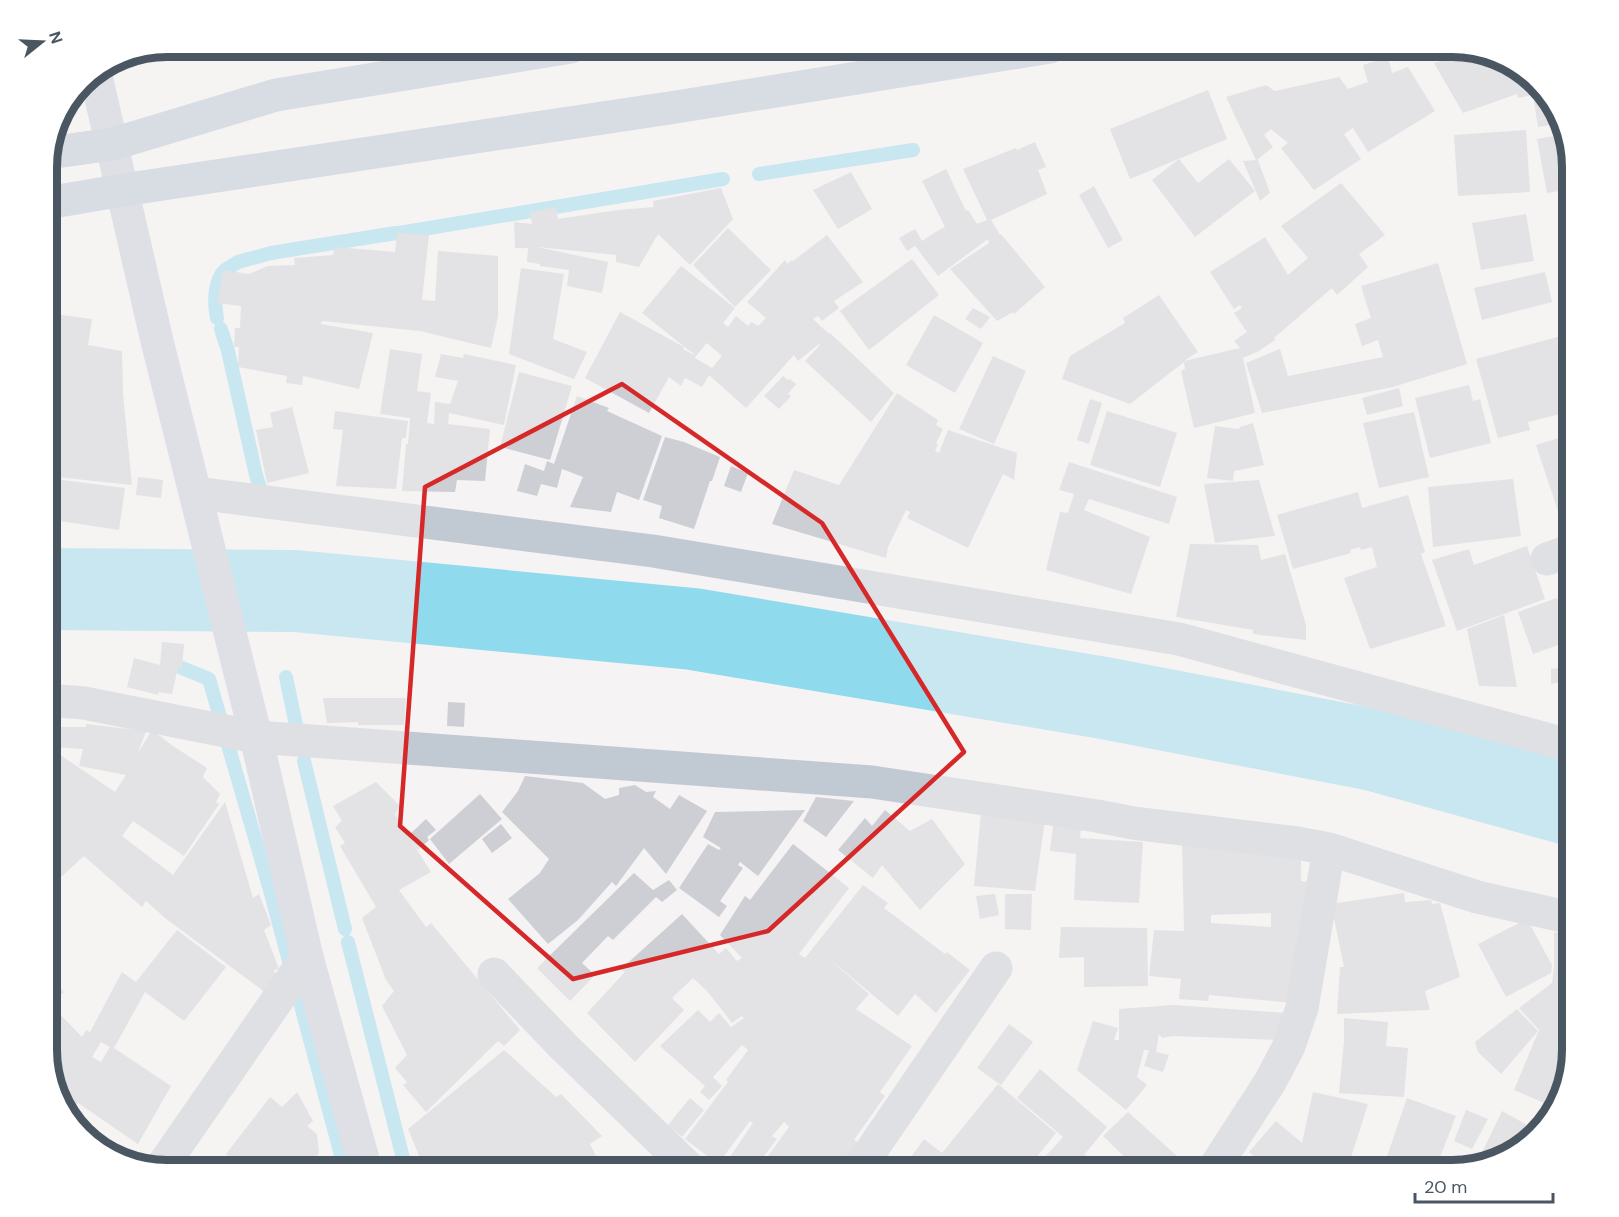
<svg xmlns="http://www.w3.org/2000/svg" width="1619" height="1217" font-family="'DM Sans',sans-serif">
<rect width="100%" height="100%" fill="#f5f3f3"/>
<g fill="none" stroke-linecap="round" stroke-linejoin="round">
<path stroke="#90daee" stroke-width="14" d="M 187,47 L 209,50 L 225,48
M 759,174 L 913,150
M 399,233 L 723,179
M 225,270 L 238,262 L 271,253 L 396,233
M 217,318 C 214,303 214,287 222,273
M 221,329 L 228,351 L 256,475 L 262,494 L 268,499
M 261,564 L 272,611
M 182,668 L 209,679 L 270,890 L 345,1170
M 286,677 L 297,730
M 304,761 L 345,929
M 348,942 L 406,1170"/>
<path stroke="#90daee" stroke-width="82" d="M 47,589 L 295,591 L 693,629 L 1104,698 L 1374,750 L 1572,805"/>
</g>
<path fill="#cdcfd5" fill-rule="evenodd" d="M 1467,52 L 1526,72 L 1536,85 L 1536,94 L 1518,98 L 1517,94 L 1463,113 L 1434,63 Z
M 1388,57 L 1392,73 L 1408,67 L 1435,111 L 1368,152 L 1353,128 L 1344,134 L 1361,159 L 1314,190 L 1281,148 L 1288,143 L 1271,129 L 1264,135 L 1273,147 L 1257,160 L 1258,160 L 1270,193 L 1260,201 L 1243,161 L 1256,160 L 1226,97 L 1266,85 L 1275,91 L 1339,77 L 1348,89 L 1368,82 L 1363,65 Z
M 1208,90 L 1227,139 L 1130,179 L 1110,129 Z
M 1548,99 L 1560,114 L 1562,123 L 1538,127 L 1534,101 Z
M 1526,130 L 1530,192 L 1458,196 L 1454,135 Z
M 1565,134 L 1572,167 L 1572,189 L 1547,193 L 1537,139 Z
M 1035,142 L 1046,167 L 1038,170 L 1047,194 L 991,220 L 1000,235 L 1001,234 L 1045,287 L 1014,314 L 1013,312 L 997,321 L 950,269 L 989,243 L 988,239 L 938,276 L 915,246 L 907,251 L 899,238 L 915,229 L 922,241 L 939,230 L 945,227 L 922,181 L 946,169 L 966,211 L 968,210 L 977,224 L 987,220 L 963,169 L 1016,148 L 1017,150 Z
M 1179,159 L 1198,183 L 1229,159 L 1255,191 L 1195,237 L 1152,180 Z
M 851,172 L 872,209 L 838,229 L 813,190 Z
M 1341,183 L 1385,235 L 1359,254 L 1368,267 L 1337,295 L 1332,288 L 1274,338 L 1275,340 L 1259,351 L 1243,358 L 1255,413 L 1194,428 L 1181,371 L 1185,369 L 1184,362 L 1130,404 L 1062,379 L 1070,356 L 1125,323 L 1123,318 L 1159,295 L 1198,352 L 1184,361 L 1240,348 L 1234,341 L 1247,332 L 1234,313 L 1242,308 L 1240,305 L 1234,309 L 1210,272 L 1265,237 L 1288,275 L 1308,258 L 1281,226 Z
M 1094,186 L 1123,240 L 1108,248 L 1079,195 Z
M 721,188 L 733,219 L 690,265 L 658,234 L 639,267 L 616,262 L 616,255 L 537,247 L 608,262 L 602,293 L 567,286 L 569,270 L 540,266 L 540,264 L 527,262 L 528,248 L 515,248 L 514,222 L 532,224 L 530,212 L 556,207 L 558,219 L 618,210 L 654,207 L 653,201 Z
M 1526,214 L 1534,261 L 1481,270 L 1472,223 Z
M 728,228 L 771,270 L 735,307 L 693,265 Z
M 397,233 L 429,235 L 422,300 L 435,301 L 438,251 L 498,256 L 498,316 L 491,348 L 420,331 L 322,321 L 321,324 L 373,333 L 359,389 L 303,376 L 302,385 L 286,383 L 287,376 L 238,367 L 239,347 L 234,347 L 235,328 L 240,328 L 241,306 L 217,303 L 223,270 L 249,274 L 268,266 L 295,265 L 294,258 L 333,255 L 335,247 L 395,252 Z
M 827,235 L 863,282 L 834,301 L 839,308 L 822,321 L 818,316 L 813,319 L 829,334 L 830,333 L 894,393 L 871,422 L 805,361 L 820,345 L 819,344 L 798,361 L 794,355 L 746,408 L 709,375 L 702,387 L 685,378 L 681,386 L 669,377 L 649,413 L 585,378 L 620,312 L 684,347 L 683,349 L 696,356 L 695,358 L 712,368 L 722,356 L 707,343 L 696,356 L 642,313 L 681,266 L 735,308 L 723,323 L 728,327 L 736,316 L 748,326 L 751,322 L 758,326 L 766,318 L 747,302 L 785,260 L 787,264 L 792,260 L 793,261 Z
M 912,259 L 939,295 L 869,350 L 840,311 Z
M 1438,263 L 1467,364 L 1393,387 L 1262,413 L 1246,363 L 1280,349 L 1288,376 L 1383,357 L 1378,340 L 1362,346 L 1355,324 L 1371,318 L 1361,286 Z
M 521,268 L 564,274 L 553,339 L 587,352 L 574,379 L 509,354 Z
M 1545,272 L 1552,302 L 1482,320 L 1474,288 Z
M 973,308 L 990,317 L 981,329 L 965,319 Z
M 47,313 L 92,319 L 88,345 L 122,351 L 123,394 L 132,485 L 47,476 Z
M 934,315 L 983,343 L 955,393 L 906,365 Z
M 1572,333 L 1572,411 L 1528,422 L 1530,430 L 1498,438 L 1476,359 Z
M 390,349 L 422,354 L 417,391 L 431,393 L 427,423 L 434,424 L 435,402 L 450,404 L 458,381 L 435,377 L 441,354 L 463,358 L 464,354 L 516,365 L 504,425 L 449,413 L 448,424 L 490,429 L 485,481 L 457,480 L 455,492 L 402,491 L 406,444 L 408,444 L 410,418 L 380,414 Z
M 993,356 L 1026,371 L 994,444 L 959,429 Z
M 519,372 L 572,386 L 550,460 L 500,447 Z
M 783,376 L 788,380 L 790,379 L 796,384 L 788,394 L 791,396 L 779,409 L 764,396 Z
M 1469,385 L 1473,401 L 1480,399 L 1491,443 L 1430,458 L 1415,398 Z
M 1399,388 L 1403,406 L 1367,415 L 1362,398 Z
M 897,393 L 938,420 L 936,425 L 943,429 L 936,443 L 938,444 L 935,451 L 939,453 L 948,430 L 1017,453 L 1014,480 L 1003,474 L 968,548 L 907,518 L 910,512 L 906,510 L 888,547 L 886,558 L 772,524 L 794,470 L 839,485 Z
M 577,396 L 609,408 L 607,411 L 662,436 L 639,500 L 617,492 L 611,512 L 570,507 L 583,477 L 562,469 L 557,488 L 541,484 L 537,496 L 517,491 L 525,464 L 544,471 L 547,461 L 554,464 Z
M 1090,399 L 1102,403 L 1089,444 L 1077,440 Z
M 292,407 L 309,473 L 267,483 L 256,430 L 273,427 L 270,413 Z
M 335,411 L 408,421 L 406,438 L 402,438 L 396,489 L 336,486 L 343,430 L 333,429 Z
M 1107,411 L 1177,433 L 1160,487 L 1090,465 Z
M 1414,412 L 1429,477 L 1379,488 L 1363,423 Z
M 1253,423 L 1264,465 L 1234,471 L 1233,481 L 1207,478 L 1215,426 L 1239,429 L 1240,427 Z
M 1572,434 L 1572,510 L 1559,514 L 1536,445 Z
M 665,437 L 684,442 L 720,457 L 712,481 L 710,481 L 694,529 L 659,518 L 662,506 L 643,500 Z
M 1069,462 L 1177,497 L 1169,524 L 1089,499 L 1084,510 L 1150,537 L 1131,594 L 1046,570 L 1060,512 L 1068,513 L 1074,494 L 1059,490 Z
M 731,466 L 748,473 L 741,492 L 724,486 Z
M 138,477 L 163,480 L 161,498 L 136,495 Z
M 47,478 L 125,488 L 119,530 L 47,519 Z
M 1513,479 L 1521,536 L 1433,547 L 1428,487 Z
M 1259,480 L 1275,536 L 1215,543 L 1204,484 Z
M 1358,492 L 1362,508 L 1408,495 L 1425,552 L 1421,554 L 1446,626 L 1370,649 L 1344,578 L 1377,567 L 1372,547 L 1361,550 L 1360,547 L 1350,550 L 1351,553 L 1293,569 L 1277,515 Z
M 1190,544 L 1258,545 L 1261,560 L 1285,554 L 1306,625 L 1306,640 L 1253,634 L 1253,630 L 1176,617 Z
M 1527,546 L 1545,599 L 1457,631 L 1432,560 L 1469,549 L 1474,565 Z
M 1557,598 L 1572,640 L 1533,654 L 1518,612 Z
M 1504,615 L 1517,687 L 1479,686 L 1467,629 Z
M 162,642 L 184,644 L 182,669 L 178,668 L 172,694 L 158,692 L 158,695 L 127,687 L 134,658 L 160,665 Z
M 1567,667 L 1568,681 L 1551,684 L 1551,669 Z
M 323,698 L 406,698 L 404,725 L 358,725 L 358,722 L 327,723 Z
M 448,702 L 465,703 L 464,727 L 447,726 Z
M 86,724 L 146,731 L 138,753 L 152,730 L 173,746 L 207,768 L 203,777 L 220,794 L 216,802 L 219,804 L 184,856 L 133,821 L 122,836 L 173,875 L 225,802 L 253,898 L 259,894 L 271,925 L 264,930 L 279,969 L 274,970 L 279,985 L 266,993 L 165,918 L 146,901 L 142,907 L 84,856 L 47,890 L 47,767 L 56,752 L 115,792 L 126,775 L 79,766 L 83,749 L 54,747 L 47,757 L 47,738 L 55,743 L 54,727 L 86,727 Z
M 525,776 L 583,783 L 605,799 L 619,795 L 619,788 L 635,785 L 646,792 L 656,791 L 653,797 L 670,809 L 679,795 L 707,811 L 666,874 L 644,848 L 616,886 L 612,882 L 578,920 L 548,944 L 508,899 L 540,873 L 549,859 L 502,812 L 518,791 Z
M 376,782 L 400,806 L 395,814 L 408,836 L 426,819 L 436,830 L 427,837 L 429,840 L 418,850 L 412,842 L 431,872 L 399,890 L 426,927 L 431,923 L 520,1030 L 504,1046 L 498,1041 L 426,1112 L 403,1085 L 407,1082 L 395,1068 L 407,1055 L 382,1006 L 394,991 L 386,980 L 362,918 L 376,907 L 340,846 L 345,843 L 335,827 L 342,821 L 333,806 Z
M 480,794 L 502,819 L 449,864 L 430,839 Z
M 816,797 L 854,801 L 826,837 L 803,821 Z
M 805,810 L 758,876 L 740,862 L 738,865 L 743,868 L 720,901 L 727,906 L 719,917 L 679,888 L 708,844 L 719,850 L 721,848 L 703,837 L 715,812 Z
M 885,810 L 910,831 L 932,819 L 965,864 L 920,910 L 882,865 L 873,878 L 838,850 L 865,818 L 872,826 Z
M 981,813 L 1045,820 L 1035,891 L 974,886 Z
M 501,824 L 512,838 L 492,853 L 482,839 Z
M 1053,826 L 1081,829 L 1080,838 L 1143,842 L 1139,903 L 1074,900 L 1076,854 L 1050,851 Z
M 1182,840 L 1301,852 L 1301,881 L 1312,882 L 1293,1003 L 1209,995 L 1208,1001 L 1179,999 L 1181,979 L 1149,976 L 1154,930 L 1184,931 ZM 1271,913 L 1271,927 L 1211,923 L 1211,915 Z
M 793,844 L 849,888 L 799,954 L 805,958 L 863,885 L 888,903 L 884,908 L 945,954 L 947,952 L 970,970 L 936,1013 L 915,994 L 898,1016 L 826,956 L 869,994 L 856,1009 L 912,1046 L 880,1092 L 885,1096 L 854,1140 L 859,1143 L 840,1170 L 758,1170 L 789,1127 L 784,1122 L 772,1136 L 777,1139 L 753,1170 L 735,1170 L 725,1164 L 753,1123 L 750,1121 L 718,1164 L 685,1139 L 728,1082 L 726,1080 L 748,1050 L 742,1045 L 713,1077 L 722,1086 L 709,1100 L 700,1092 L 705,1086 L 660,1046 L 698,1010 L 710,1022 L 719,1013 L 731,1027 L 744,1018 L 742,1016 L 732,1023 L 707,991 L 693,978 L 672,998 L 684,1010 L 635,1062 L 587,1013 L 625,972 L 621,969 L 682,914 L 719,954 L 726,948 L 737,961 L 742,958 L 720,935 L 745,896 L 750,900 Z
M 634,873 L 653,890 L 669,880 L 677,890 L 662,902 L 656,897 L 613,940 L 608,936 L 582,963 L 595,975 L 570,1001 L 537,968 Z
M 1404,893 L 1405,902 L 1431,900 L 1432,904 L 1440,903 L 1460,977 L 1425,991 L 1430,1010 L 1337,1014 L 1340,967 L 1344,967 L 1331,904 Z
M 995,894 L 999,915 L 980,919 L 976,896 Z
M 1005,894 L 1032,894 L 1031,930 L 1005,929 Z
M 1527,919 L 1552,965 L 1551,973 L 1506,997 L 1478,944 Z
M 1061,927 L 1147,928 L 1148,986 L 1084,987 L 1084,957 L 1059,958 Z
M 177,930 L 226,967 L 184,1021 L 145,992 L 114,1048 L 171,1086 L 138,1144 L 78,1103 L 76,1105 L 55,1088 L 47,1057 L 47,1022 L 58,1012 L 82,1037 L 86,1030 L 90,1032 L 122,972 L 136,982 ZM 101,1042 L 110,1047 L 101,1062 L 92,1057 Z
M 1554,932 L 1572,936 L 1572,1050 L 1553,1107 L 1514,1090 L 1539,1030 L 1519,1008 L 1552,983 L 1554,968 Z
M 47,972 L 64,992 L 47,1008 Z
M 1174,1005 L 1286,1013 L 1281,1040 L 1173,1036 L 1162,1038 L 1159,1034 L 1156,1052 L 1169,1055 L 1163,1072 L 1144,1066 L 1149,1050 L 1144,1050 L 1137,1077 L 1147,1085 L 1126,1110 L 1077,1070 L 1093,1021 L 1118,1028 L 1114,1040 L 1119,1040 L 1119,1009 Z
M 1517,1009 L 1538,1031 L 1501,1074 L 1478,1052 L 1475,1042 Z
M 1344,1018 L 1388,1022 L 1386,1046 L 1408,1048 L 1404,1097 L 1339,1093 L 1344,1041 Z
M 1009,1024 L 1033,1042 L 1001,1085 L 977,1068 Z
M 504,1050 L 556,1097 L 561,1094 L 602,1136 L 590,1144 L 603,1170 L 434,1170 L 443,1164 L 440,1160 L 425,1170 L 408,1129 Z
M 1040,1069 L 1107,1127 L 1084,1155 L 1087,1156 L 1073,1170 L 1033,1170 L 1063,1137 L 1017,1098 Z
M 998,1084 L 1056,1133 L 1026,1170 L 921,1170 L 908,1161 L 924,1139 L 942,1153 Z
M 297,1092 L 313,1121 L 307,1126 L 317,1134 L 319,1153 L 305,1170 L 247,1170 L 226,1154 L 270,1097 L 282,1107 Z
M 1313,1092 L 1368,1104 L 1347,1170 L 1326,1164 L 1329,1167 L 1325,1170 L 1270,1170 L 1249,1152 L 1276,1121 L 1302,1143 Z
M 690,1098 L 704,1110 L 682,1137 L 668,1125 Z
M 1407,1098 L 1456,1116 L 1435,1170 L 1390,1170 L 1383,1168 Z
M 1466,1110 L 1488,1119 L 1472,1149 L 1454,1141 Z
M 1502,1111 L 1538,1131 L 1505,1158 L 1468,1167 L 1470,1162 L 1476,1165 Z
M 1128,1112 L 1187,1165 L 1182,1170 L 1138,1170 L 1103,1136 Z"/>
<g fill="none" stroke-linecap="round" stroke-linejoin="round">
<path stroke="#c1cad2" stroke-width="33" d="M 196,493 L 653,551 L 1179,639 L 1572,746
M 1547,559 L 1572,550
M 47,700 L 84,703 L 256,737 L 872,782 L 1097,816 L 1133,823 L 1297,843 L 1329,849 L 1477,897 L 1572,918
M 494,974 L 563,1046 L 691,1170
M 161,1168 L 307,957
M 858,1170 L 996,968
M 1213,1170 L 1270,1082 L 1289,1046 L 1302,1008 L 1329,849"/>
<path stroke="#c1cbd6" stroke-width="33" d="M 95,72 L 157,341 L 256,737 L 307,957 L 366,1170"/>
<path stroke="#b3c2d1" stroke-width="33" d="M 48,153 L 113,144 L 276,95 L 571,47
M 47,203 L 123,190 L 676,107 L 1050,47"/>
</g>
<path d="M0 0H1619V1217H0ZM 622,384 L 822,523 L 964,752 L 768,931 L 573,979 L 400,826 L 425,487 Z" fill="#f5f3f3" fill-opacity=".55" fill-rule="evenodd"/>
<path fill="none" stroke="#d62828" stroke-width="4.5" stroke-linejoin="round" d="M 622,384 L 822,523 L 964,752 L 768,931 L 573,979 L 400,826 L 425,487 Z"/>
<path d="M0 0H1619V1217H0ZM167 57H1452A110 110 0 0 1 1562 167V1050A110 110 0 0 1 1452 1160H167A110 110 0 0 1 57 1050V167A110 110 0 0 1 167 57Z" fill="#fff" fill-rule="evenodd"/>
<path fill="none" stroke="#4a5661" stroke-width="8" d="M167 57H1452A110 110 0 0 1 1562 167V1050A110 110 0 0 1 1452 1160H167A110 110 0 0 1 57 1050V167A110 110 0 0 1 167 57Z"/>
<g transform="translate(42 42) rotate(72)" stroke="#ffffff" stroke-width="4.5" paint-order="stroke">
<path d="M0-4.5L10 22L0 15L-10 22Z" fill="#4a5661"/>
<text y="-9" font-size="16" font-weight="bold" text-anchor="middle" fill="#4a5661">N</text>
</g>
<path d="M1415 1193v9h138v-9" fill="none" stroke="#4a5661" stroke-width="3"/>
<text x="1424" y="1193" font-size="18" fill="#4a5661" stroke="#ffffff" stroke-width="4.5" paint-order="stroke">20 m</text>
</svg>
